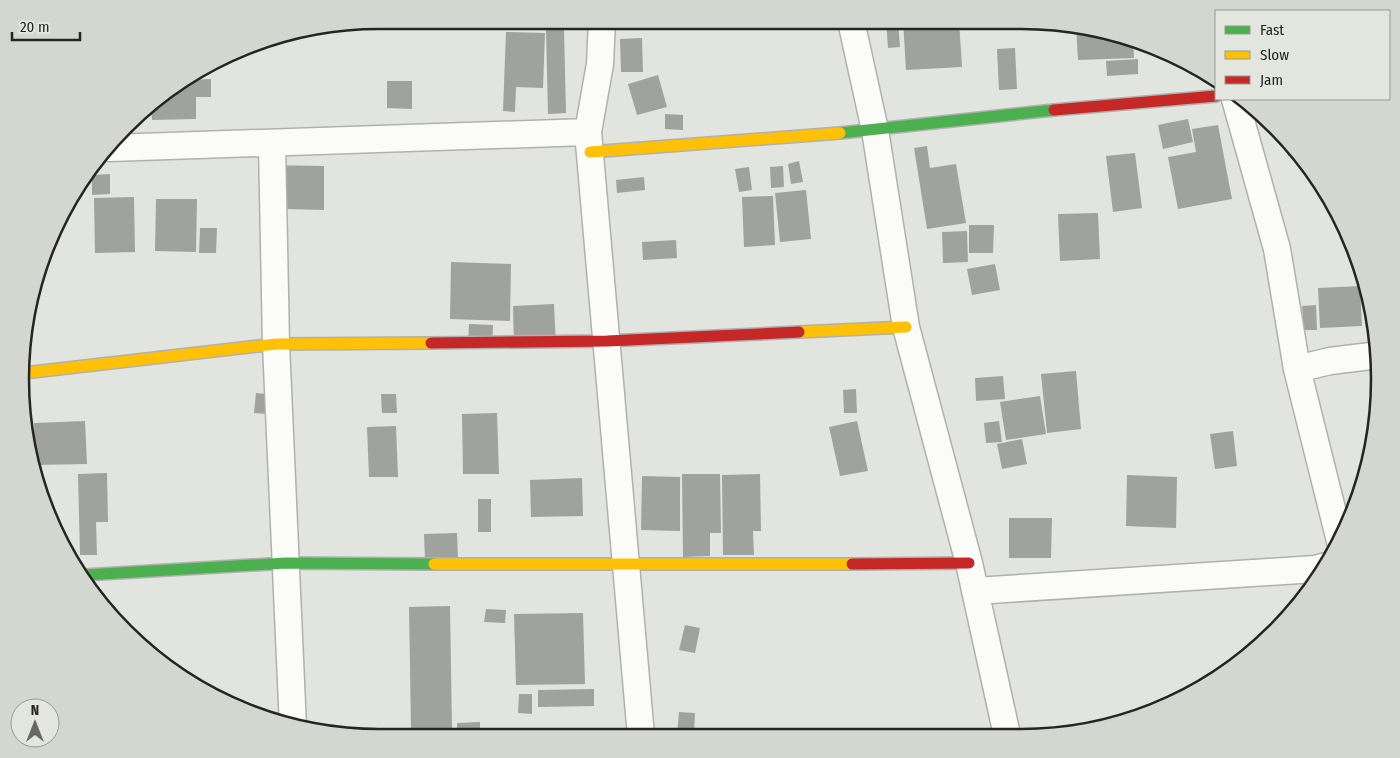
<svg xmlns="http://www.w3.org/2000/svg" width="1400" height="758" font-family="'Fira Sans Condensed',sans-serif">
<rect width="100%" height="100%" fill="#e2e4e0"/>
<path fill="#a0a29f" d="M 886,21 L 898,21 L 900,47 L 888,48 Z
M 903,21 L 959,21 L 962,67 L 906,70 Z
M 1076,26 L 1114,32 L 1133,40 L 1134,58 L 1078,60 Z
M 546,29 L 564,29 L 566,113 L 548,114 Z
M 506,32 L 545,33 L 543,88 L 516,87 L 515,112 L 503,111 Z
M 642,38 L 643,72 L 621,72 L 620,39 Z
M 1015,48 L 1017,89 L 999,90 L 997,49 Z
M 1138,59 L 1138,74 L 1107,76 L 1106,61 Z
M 658,75 L 667,107 L 637,115 L 628,84 Z
M 211,79 L 211,97 L 196,97 L 196,119 L 152,120 L 151,104 L 160,94 L 188,80 Z
M 387,81 L 412,81 L 412,109 L 387,108 Z
M 665,114 L 683,115 L 683,130 L 665,129 Z
M 1188,119 L 1193,142 L 1163,149 L 1158,125 Z
M 1218,125 L 1232,199 L 1178,209 L 1168,157 L 1196,152 L 1192,129 Z
M 1288,141 L 1294,147 L 1301,155 L 1288,156 Z
M 927,146 L 930,168 L 956,164 L 966,223 L 927,229 L 914,148 Z
M 1135,153 L 1142,208 L 1113,212 L 1106,156 Z
M 799,161 L 803,182 L 791,184 L 788,164 Z
M 264,165 L 324,166 L 324,210 L 285,209 Z
M 783,166 L 784,187 L 771,188 L 770,167 Z
M 749,167 L 752,190 L 739,192 L 735,169 Z
M 110,174 L 110,194 L 92,195 L 92,175 Z
M 644,177 L 645,190 L 617,193 L 616,180 Z
M 806,190 L 811,239 L 780,242 L 775,193 Z
M 773,196 L 775,245 L 744,247 L 742,197 Z
M 134,197 L 135,252 L 95,253 L 94,198 Z
M 156,199 L 197,199 L 196,252 L 155,251 Z
M 1098,213 L 1100,259 L 1060,261 L 1058,214 Z
M 969,225 L 994,225 L 993,253 L 969,253 Z
M 200,228 L 217,228 L 216,253 L 199,253 Z
M 967,231 L 968,262 L 943,263 L 942,232 Z
M 676,240 L 677,258 L 643,260 L 642,242 Z
M 451,262 L 511,264 L 510,321 L 450,319 Z
M 995,264 L 1000,290 L 972,295 L 967,269 Z
M 1361,271 L 1368,286 L 1370,297 L 1364,298 Z
M 1360,286 L 1362,326 L 1320,328 L 1318,288 Z
M 554,304 L 556,346 L 514,347 L 513,306 Z
M 1316,305 L 1317,330 L 1304,330 L 1302,306 Z
M 469,324 L 493,325 L 492,347 L 468,346 Z
M 1076,371 L 1081,429 L 1047,433 L 1041,374 Z
M 1003,376 L 1005,399 L 976,401 L 975,378 Z
M 856,389 L 857,413 L 844,413 L 843,390 Z
M 256,393 L 268,394 L 267,414 L 254,413 Z
M 381,394 L 396,394 L 397,413 L 382,413 Z
M 1040,396 L 1046,434 L 1006,440 L 1000,402 Z
M 497,413 L 499,474 L 463,474 L 462,414 Z
M 85,421 L 87,464 L 35,465 L 34,423 Z
M 857,421 L 868,471 L 840,476 L 829,427 Z
M 999,421 L 1002,442 L 986,443 L 984,423 Z
M 396,426 L 398,477 L 369,477 L 367,427 Z
M 1233,431 L 1237,466 L 1215,469 L 1210,434 Z
M 1022,439 L 1027,464 L 1002,469 L 997,444 Z
M 107,473 L 108,522 L 96,522 L 97,555 L 80,555 L 78,474 Z
M 682,474 L 720,474 L 721,533 L 710,533 L 710,556 L 683,557 Z
M 760,474 L 761,531 L 753,531 L 754,555 L 723,555 L 722,475 Z
M 1127,475 L 1177,477 L 1176,528 L 1126,526 Z
M 642,476 L 680,477 L 680,531 L 641,530 Z
M 582,478 L 583,516 L 531,517 L 530,480 Z
M 478,499 L 491,499 L 491,532 L 478,532 Z
M 1009,518 L 1052,518 L 1051,558 L 1009,558 Z
M 457,533 L 458,559 L 425,560 L 424,534 Z
M 450,606 L 452,728 L 411,729 L 409,607 Z
M 486,609 L 506,610 L 505,623 L 484,622 Z
M 583,613 L 585,684 L 516,685 L 514,614 Z
M 685,625 L 700,628 L 695,653 L 679,650 Z
M 594,689 L 594,706 L 538,707 L 538,690 Z
M 519,694 L 532,694 L 532,714 L 518,713 Z
M 679,712 L 695,713 L 694,736 L 677,736 Z
M 480,722 L 480,737 L 457,737 L 457,723 Z"/>
<g fill="none" stroke-linecap="round" stroke-linejoin="round">
<defs>
<path id="street" d="M 602,20 L 600,64 L 588,132 L 641,736
M 851,21 L 875,130 L 906,327 L 969,563 L 1007,735
M 1235,99 L 1277,249 L 1297,369 L 1340,541
M 272,144 L 276,344 L 293,727
M 110,148 L 588,132
M 1297,369 L 1330,361 L 1379,355
M 975,591 L 1315,569 L 1326,566"/>
<path id="fast" d="M 840,133 L 1054,110
M 84,575 L 286,563 L 434,564"/>
<path id="slow" d="M 590,152 L 840,133
M 799,332 L 906,327
M 24,373 L 276,344 L 431,343
M 434,564 L 852,564"/>
<path id="jam" d="M 1054,110 L 1216,96
M 431,343 L 607,341 L 799,332
M 852,564 L 969,563"/>
</defs>
<use href="#street" stroke="#b0b1ae" stroke-width="29"/>
<use href="#fast" stroke="#b0b1ae" stroke-width="14"/>
<use href="#slow" stroke="#b0b1ae" stroke-width="14"/>
<use href="#jam" stroke="#b0b1ae" stroke-width="14"/>
<use href="#street" stroke="#fbfbfa" stroke-width="26"/>
<use href="#fast" stroke="#4caf50" stroke-width="11"/>
<use href="#slow" stroke="#ffc107" stroke-width="11"/>
<use href="#jam" stroke="#c62828" stroke-width="11"/>
</g>
<path d="M0 0H1400V758H0ZM379 29H1021A350 350 0 0 1 1371 379V379A350 350 0 0 1 1021 729H379A350 350 0 0 1 29 379V379A350 350 0 0 1 379 29Z" fill="#d4d7cf" fill-rule="evenodd"/>
<path fill="none" stroke="#252623" stroke-width="2.5" d="M379 29H1021A350 350 0 0 1 1371 379V379A350 350 0 0 1 1021 729H379A350 350 0 0 1 29 379V379A350 350 0 0 1 379 29Z"/>
<rect x="1215" y="10" width="175" height="90" fill="#e3e6de" stroke="#979993"/>
<rect x="1225" y="26" width="25" height="8" fill="#4caf50" stroke="#979993"/>
<text x="1260" y="35" font-size="15" fill="#252623">Fast</text>
<rect x="1225" y="51" width="25" height="8" fill="#ffc107" stroke="#979993"/>
<text x="1260" y="60" font-size="15" fill="#252623">Slow</text>
<rect x="1225" y="76" width="25" height="8" fill="#c62828" stroke="#979993"/>
<text x="1260" y="85" font-size="15" fill="#252623">Jam</text>
<g transform="translate(35 723)"><circle r="24" fill="#e3e6de" stroke="#979993"/>
<path d="M0-4L9 19L0 12L-9 19Z" fill="#676865"/>
<text y="-8" font-size="14" font-weight="bold" text-anchor="middle" fill="#252623">N</text>
</g>
<path d="M12 32v8h68v-8" fill="none" stroke="#252623" stroke-width="2.5"/>
<text x="20" y="32" font-size="15" fill="#252623" stroke="#e3e6de" stroke-width="4" paint-order="stroke">20 m</text>
</svg>
